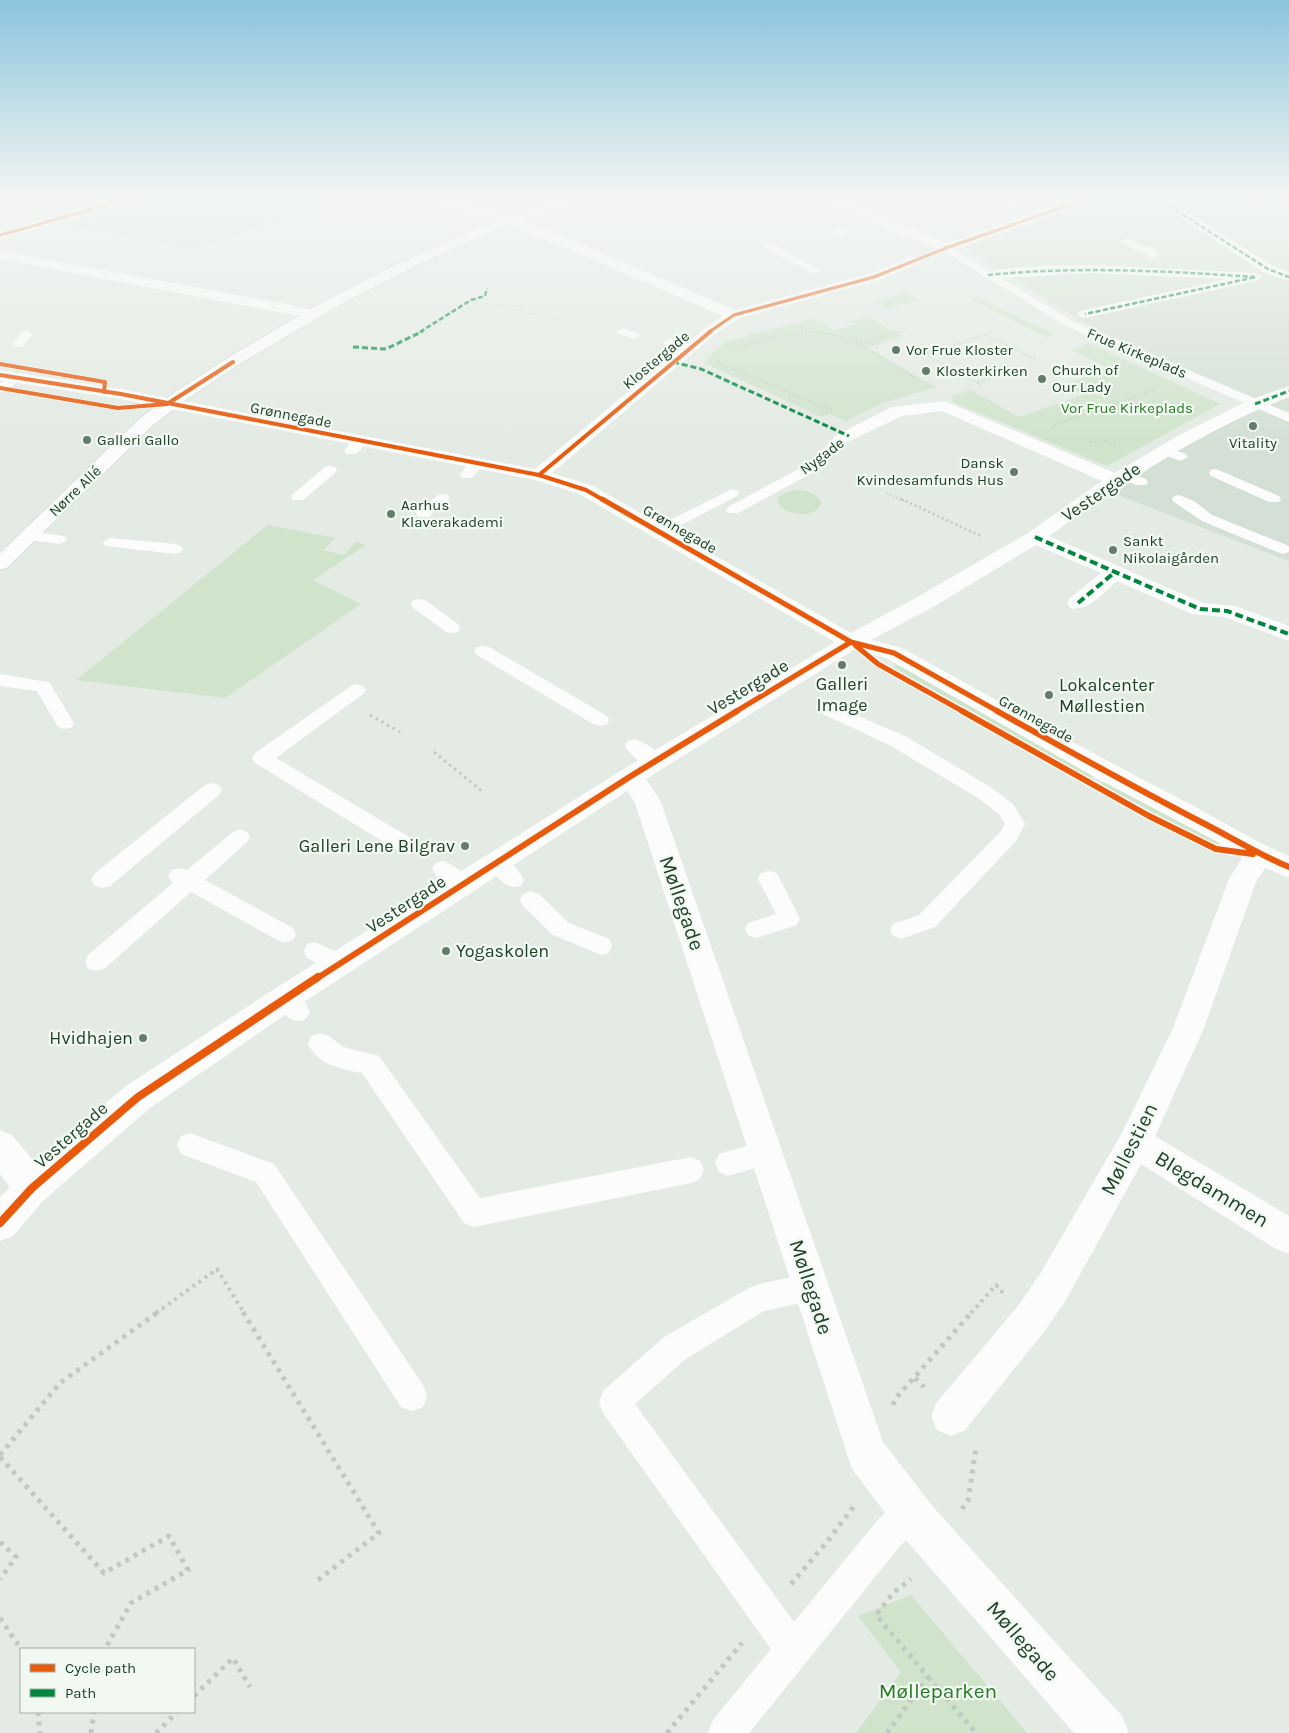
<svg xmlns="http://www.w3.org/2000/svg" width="1289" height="1733" font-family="Karla,sans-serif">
<rect width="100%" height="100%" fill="#e4eae4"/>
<path fill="#d4e0d5" d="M 154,198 L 347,198 L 193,249 L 61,224 Z
M 1100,198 L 1289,198 L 1289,561 L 1115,494 L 1161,460 L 1266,403 L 1091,327 L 965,248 Z"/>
<path fill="#d0e4cc" d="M 1059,281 L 1076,291 L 1054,295 L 1037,285 Z
M 906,293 L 919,300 L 886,308 L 874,302 Z
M 978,298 L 1054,334 L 1047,337 L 972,300 Z
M 867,317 L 904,336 L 867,348 L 936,387 L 883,403 L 846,421 L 829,414 L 822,417 L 704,363 L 725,342 L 813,318 L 835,330 L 856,324 L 851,321 Z
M 1089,343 L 1220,404 L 1107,466 L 953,402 L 952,396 L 971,390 L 1019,417 L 1083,395 L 1064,384 L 1109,369 L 1071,350 Z
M 799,490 C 809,492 817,493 822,503 C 814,520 784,516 777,501 C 781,491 789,491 799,490 Z
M 268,525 L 335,538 L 323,550 L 344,555 L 355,542 L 366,545 L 313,580 L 361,604 L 225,698 L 76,680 Z
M 898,664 L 1095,775 L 1091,779 L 893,667 Z
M 1104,781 L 1222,844 L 1213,843 L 1100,785 Z
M 911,1595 L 1027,1733 L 856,1733 L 901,1672 L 858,1616 Z"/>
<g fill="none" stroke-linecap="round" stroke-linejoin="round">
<defs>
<path id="secondary" d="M 563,198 L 579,198 L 577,201 L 484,235 L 426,261 L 345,302 L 241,363 L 184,401 L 151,427 L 7,568 L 0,570 L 0,553 L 139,419 L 172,394 L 229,357 L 308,310 L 389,268 L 475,229 Z"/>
</defs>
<use href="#secondary" stroke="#bcc7be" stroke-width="1"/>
<path stroke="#c0cac2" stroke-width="1" stroke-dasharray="1 2" stroke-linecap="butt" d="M 1250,199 L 1273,201
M 1211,202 L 1234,200
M 927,284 L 950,279
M 471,300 L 564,321
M 899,332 L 911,326"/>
<path stroke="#c0cac2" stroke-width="2" stroke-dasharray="1 2.5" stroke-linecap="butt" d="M 987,335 L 1035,359
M 857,344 L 901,331
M 734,349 C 762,341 794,329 824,333 C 856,337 893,365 920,381
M 925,354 L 983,386
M 917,356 L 994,332
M 719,361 L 717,363 L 834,411
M 978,382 L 1016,370
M 1055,425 L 1157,389
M 1095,442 L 1101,439 L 1117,447
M 887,493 L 904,501"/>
<path stroke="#c0cac2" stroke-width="2.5" stroke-dasharray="2 3" stroke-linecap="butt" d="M 901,499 L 981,536"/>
<path stroke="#c0cac2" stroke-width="3" stroke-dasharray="2.5 4" stroke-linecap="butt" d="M 370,715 L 400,732
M 434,752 L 484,793"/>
<path stroke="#c0cac2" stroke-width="4" stroke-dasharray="3 4.5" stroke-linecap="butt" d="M 156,1313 L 217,1269 L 244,1313
M 971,1313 L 996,1285 L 1003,1293"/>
<path stroke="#c0cac2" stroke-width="5" stroke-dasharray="4 5.5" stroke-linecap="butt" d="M 243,1312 L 379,1533 L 314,1583
M 915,1378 L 924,1387
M 893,1405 L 896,1398 L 972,1312
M 0,1455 L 60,1383 L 158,1312
M 0,1457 L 104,1573 L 169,1536 L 188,1570 L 131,1603 L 105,1649
M 962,1509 L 968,1501 L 976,1447
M 0,1542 L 16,1557 L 0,1579
M 791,1584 L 827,1542 L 854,1506
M 0,1618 L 21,1649
M 928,1677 L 976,1733
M 194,1696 L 233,1658 L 250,1687
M 38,1712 L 40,1733
M 91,1733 L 94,1712
M 156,1733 L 177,1712
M 667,1733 L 742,1643
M 887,1733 L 928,1677 L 876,1615 L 894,1592 L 911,1579"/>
<path fill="#fbfcfb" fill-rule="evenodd" d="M 894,198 L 906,198 L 907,199 L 902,202 Z
M 992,198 L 1004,198 L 1017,204 L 1012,207 Z
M 850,225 L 853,226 L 853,230 L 836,236 L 831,233 Z
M 1125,238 L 1144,246 L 1155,248 L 1158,255 L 1153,258 L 1149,257 L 1147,253 L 1138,251 L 1121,243 L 1120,241 Z
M 765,240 L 819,269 L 820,271 L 815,274 L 811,273 L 761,245 L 760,243 Z
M 946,245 L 1074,322 L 1289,413 L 1289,422 L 1066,326 L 942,250 L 942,246 Z
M 622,328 L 638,333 L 640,335 L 634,339 L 618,334 L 616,332 Z
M 27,330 L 33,334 L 22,347 L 14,347 L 12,344 C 16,339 21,332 27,330 Z
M 670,338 L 695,344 L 697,347 L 691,351 L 666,345 L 664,342 Z
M 18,373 L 22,374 L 24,377 L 22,380 L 0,393 L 0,383 Z
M 841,436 L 846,437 L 848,440 L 846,443 L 816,471 L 738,513 L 728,513 L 726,510 L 728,507 L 806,465 L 836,437 Z
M 362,437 L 369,441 L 356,454 L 346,454 L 344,451 C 348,445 355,439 362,437 Z
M 1166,447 L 1186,454 L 1188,457 L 1181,461 L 1161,454 L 1159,451 L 1161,448 Z
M 478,459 L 483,460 L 485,463 L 472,478 L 462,478 L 460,475 C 464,469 470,461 478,459 Z
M 330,466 L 335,467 L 337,470 L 335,473 L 303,500 L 293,500 L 291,497 L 293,494 L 325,467 Z
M 1216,469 L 1279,496 L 1281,499 L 1279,502 L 1269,502 L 1211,476 L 1209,473 L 1211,470 Z
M 1124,471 L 1146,479 L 1148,482 L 1146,485 L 1136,485 L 1119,478 L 1117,475 L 1119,472 Z
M 732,489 L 737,490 L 739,493 L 737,496 L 664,534 L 654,534 L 651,531 L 654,528 Z
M 443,494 L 448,495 L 450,498 L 448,501 L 428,517 L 418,517 L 416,514 L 418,511 L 438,495 Z
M 1179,495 L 1194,501 L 1212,515 L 1289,546 L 1289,552 L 1283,554 L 1277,552 L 1202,521 L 1174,502 L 1172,499 L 1174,496 Z
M 29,531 L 64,536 L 67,539 L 64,542 L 59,544 L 24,539 L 21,536 L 24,533 Z
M 111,538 L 175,544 L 181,546 L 183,549 L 181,552 L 175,554 L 106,546 L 103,543 L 106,540 Z
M 419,599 L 425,600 L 458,624 L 460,628 L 458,632 L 452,633 L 446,632 L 413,608 L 411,604 L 413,600 Z
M 483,646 L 489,647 L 607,716 L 609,720 L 607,724 L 600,726 L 593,724 L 477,655 L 474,651 L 477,647 Z
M 0,674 L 49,682 L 74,723 L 72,727 L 65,729 L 58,727 L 37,691 L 0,686 Z
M 357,684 L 363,686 L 366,690 L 363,694 L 276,758 L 414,840 L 417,846 L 414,852 L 407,854 L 400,852 L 255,763 L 252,758 L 255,753 L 351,686 Z
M 830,704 L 905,736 L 992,788 L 1013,804 L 1025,824 L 1016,841 L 935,927 L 901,939 L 893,936 L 890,930 L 893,924 L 919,915 L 1001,831 L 1005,824 L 999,814 L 978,798 L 891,746 L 823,714 L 821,710 L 823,706 Z
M 635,739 C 646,742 659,752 665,762 L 662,767 C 648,771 632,758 625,746 L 628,741 Z
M 212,783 L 219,785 L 222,790 L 219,795 L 110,886 L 102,888 L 94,886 L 91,880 L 94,874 L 205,785 Z
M 240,829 L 247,832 L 250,837 L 247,842 L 205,880 L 293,928 L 296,934 L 293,940 L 285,943 L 277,940 L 191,892 L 104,969 L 96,971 L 88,969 L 85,962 L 88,955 L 173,883 L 168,876 L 171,870 L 179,868 L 187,870 L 233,832 Z
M 498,854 C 509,858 518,869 524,880 L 521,886 C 505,891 495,875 487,862 L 491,856 Z
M 443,861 C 455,865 467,875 473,886 L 470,892 C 455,897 439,882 432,869 L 435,863 Z
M 769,871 L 777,873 L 800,919 L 797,925 L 756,938 L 748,935 L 745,929 L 748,923 L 776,914 L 758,879 L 761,873 Z
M 531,891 L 539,894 L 569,923 L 609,939 L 612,946 L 609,953 L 601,955 L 553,935 L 523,906 L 520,900 L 523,894 Z
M 315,942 L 347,957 L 350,964 L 347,971 L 339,974 L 307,958 L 304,951 L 307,944 Z
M 287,987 C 299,991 305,1001 310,1012 L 306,1019 C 289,1026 282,1012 275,997 L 279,990 Z
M 320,1033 L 329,1036 L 343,1047 L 379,1056 L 480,1198 L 691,1157 L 700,1161 L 704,1170 L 700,1179 L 691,1183 L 474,1227 L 464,1223 L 362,1073 C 341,1069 318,1065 308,1044 L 311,1036 Z
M 190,1133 L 274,1164 L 423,1385 L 427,1396 L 423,1407 L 412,1411 L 401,1407 L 256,1182 L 181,1154 L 177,1145 L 181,1136 Z
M 766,1140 L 775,1144 L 779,1153 L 775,1162 L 728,1176 L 719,1172 L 715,1163 L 719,1154 Z
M 811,1273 L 821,1277 L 825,1287 L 821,1297 L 811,1301 L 764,1311 L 686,1359 L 635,1404 L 794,1622 L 876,1522 L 898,1500 L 910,1496 L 922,1500 L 926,1512 L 922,1524 L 900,1546 L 749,1733 L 708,1733 L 713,1720 L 771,1649 L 603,1413 L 599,1402 L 603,1391 L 664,1337 L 749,1288 L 759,1284 Z"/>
<path fill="#fbfcfb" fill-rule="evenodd" d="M 120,198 L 138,198 L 136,201 L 0,239 L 0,231 Z
M 423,198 L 441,198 L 513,218 L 564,237 L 735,310 L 869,274 L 910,257 L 920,257 L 922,260 L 920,263 L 879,280 L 739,318 L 714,335 L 552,473 L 593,486 L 851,633 L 919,596 L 1028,533 L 1102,481 L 942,411 L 902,416 L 841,445 L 835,444 L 832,440 L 835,436 L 892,407 L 944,401 L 1115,473 L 1179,435 L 1249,400 L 1289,386 L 1289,397 C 1202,430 1125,482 1049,536 L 1203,603 L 1235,606 L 1289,626 L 1289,641 L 1224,617 L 1192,614 L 1117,581 C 1104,592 1089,612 1070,608 L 1067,603 L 1070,598 L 1101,573 L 1036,545 L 935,606 L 871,640 L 902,648 C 998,701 1094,755 1192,805 C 1224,822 1255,842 1289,856 L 1289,878 L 1265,868 L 1256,882 L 1204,1028 L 1155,1136 L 1289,1216 L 1289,1254 L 1276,1249 L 1141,1164 L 1066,1300 L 1044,1332 L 965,1430 L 951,1436 L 937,1430 L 931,1416 L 937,1402 L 1018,1306 L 1040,1274 L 1123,1131 L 1173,1028 L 1229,879 L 1242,858 L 1216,841 L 1096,778 L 886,658 L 854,650 L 646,779 L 661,802 L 883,1442 L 934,1508 L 1122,1716 L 1129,1733 L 1074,1733 L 904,1538 L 852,1469 L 635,803 L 627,791 L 298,1006 L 150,1108 L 44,1200 L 13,1236 L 0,1241 L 0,1197 L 10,1187 L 0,1174 L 0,1130 L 12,1135 L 35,1163 L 126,1086 L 276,988 L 622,770 L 835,642 L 579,494 L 535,480 L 121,399 L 0,380 L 0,370 L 121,389 L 535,469 L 704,329 L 723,316 L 554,243 L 505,224 L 425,201 Z
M 825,198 L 840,198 L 874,214 L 946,243 L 1079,198 L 1095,198 L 1093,201 L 946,252 L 866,220 Z
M 1151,198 L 1165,198 L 1273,266 L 1289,272 L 1289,281 L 1263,272 Z
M 0,251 L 291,305 L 315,311 L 317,314 L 315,317 L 310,318 L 0,259 Z
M 1089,265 L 1256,273 L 1263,277 L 1256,281 L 1085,318 L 1080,317 L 1078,314 L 1080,311 L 1227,279 L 1089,273 L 988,279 L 981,275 C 988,266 1073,265 1089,265 Z"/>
<use href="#secondary" fill="#fbfcfb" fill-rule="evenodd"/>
<path stroke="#00873e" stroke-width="2.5" stroke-dasharray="5 2.5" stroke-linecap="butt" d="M 1157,198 L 1268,269 L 1289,277
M 988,275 C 1078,266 1166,271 1256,277 L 1085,314
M 420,332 L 471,300 L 485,296 L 487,288"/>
<path stroke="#00873e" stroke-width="3" stroke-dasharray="6 3" stroke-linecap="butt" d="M 353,347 L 386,349 L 423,331
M 673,362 L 701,369 L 849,436
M 1255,404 L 1289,391"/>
<path stroke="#00873e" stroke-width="4" stroke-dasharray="8 4" stroke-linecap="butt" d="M 1035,537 L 1200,609 L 1227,611 L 1289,634
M 1078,603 L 1115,572"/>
<defs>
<path id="cycleway-far4" d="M 0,235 L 132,198
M 709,332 L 734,315 L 874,277 L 946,248 L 1089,198"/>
<path id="cycleway-far3" d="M 0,364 L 105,382 L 104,392
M 0,375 L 121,394 L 539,475 L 586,490 L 605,501
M 0,388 L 118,408 L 167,404 L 233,362
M 539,475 L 711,331"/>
<path id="cycleway-far2" d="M 602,499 L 851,642 L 894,653 L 999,712
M 855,645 L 878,664 L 964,712
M 735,712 L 851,642"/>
<path id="cycleway-far1" d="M 962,711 L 1149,816 L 1216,849 L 1253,854
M 997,711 C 1065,749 1132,786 1201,822 C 1231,837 1257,854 1289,867
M 316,979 L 631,776 L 737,711"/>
<path id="cycleway" d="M 0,1223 L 32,1188 L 138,1097 L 318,977"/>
</defs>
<use href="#cycleway-far4" stroke="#f2f9f2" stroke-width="4.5"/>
<use href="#cycleway-far3" stroke="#f2f9f2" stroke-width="5.5"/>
<use href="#cycleway-far2" stroke="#f2f9f2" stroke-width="8"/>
<use href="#cycleway-far1" stroke="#f2f9f2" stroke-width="9"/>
<use href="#cycleway" stroke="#f2f9f2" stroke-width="11"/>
<use href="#cycleway-far4" stroke="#e8590c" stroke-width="3"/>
<use href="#cycleway-far3" stroke="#e8590c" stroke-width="4"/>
<use href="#cycleway-far2" stroke="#e8590c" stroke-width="5"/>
<use href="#cycleway-far1" stroke="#e8590c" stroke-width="6"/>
<use href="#cycleway" stroke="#e8590c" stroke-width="8"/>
</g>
<linearGradient id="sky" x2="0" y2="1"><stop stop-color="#8bc4dc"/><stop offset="0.45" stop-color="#f3f6f3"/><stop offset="1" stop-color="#f3f6f3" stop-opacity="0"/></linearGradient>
<rect width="1289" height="440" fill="url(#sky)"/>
<g fill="#647c6a" stroke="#f2f9f2" stroke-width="2">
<circle cx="896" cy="350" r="5"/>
<circle cx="926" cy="371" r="5"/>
<circle cx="1042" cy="379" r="5"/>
<circle cx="1253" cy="426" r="5"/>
<circle cx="87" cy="440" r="5"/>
<circle cx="1014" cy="472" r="5"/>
<circle cx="391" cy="514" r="5"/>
<circle cx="1113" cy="550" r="5"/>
<circle cx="842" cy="665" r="5"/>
<circle cx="1049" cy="695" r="5"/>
<circle cx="465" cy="846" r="5"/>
<circle cx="446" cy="951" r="5"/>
<circle cx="143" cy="1038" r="5"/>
</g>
<g text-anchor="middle" stroke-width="4.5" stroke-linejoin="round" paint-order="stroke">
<g font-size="15" fill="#1f4029" stroke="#f2f9f2" text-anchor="start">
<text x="906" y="355">Vor Frue Kloster</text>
<text x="1052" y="375">Church of<tspan x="1052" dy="17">Our Lady</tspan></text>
<text x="936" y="376">Klosterkirken</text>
<text x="97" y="445">Galleri Gallo</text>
<text x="1253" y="448" text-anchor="middle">Vitality</text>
<text x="1004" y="468" text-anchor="end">Dansk<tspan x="1004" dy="17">Kvindesamfunds Hus</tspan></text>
<text x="401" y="510">Aarhus<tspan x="401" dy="17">Klaverakademi</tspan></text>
<text x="1123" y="546">Sankt<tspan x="1123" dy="17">Nikolaigården</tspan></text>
</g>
<g font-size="15" fill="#1f4029" stroke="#f2f9f2">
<text transform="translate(1137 353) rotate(23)" y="5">Frue Kirkeplads</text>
<text transform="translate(656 360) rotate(-40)" y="5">Klostergade</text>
<text transform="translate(291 415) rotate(11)" y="5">Grønnegade</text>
<text transform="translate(822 456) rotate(-37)" y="5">Nygade</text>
<text transform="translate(75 491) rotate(-44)" y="5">Nørre Allé</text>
<text transform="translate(680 529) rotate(30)" y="5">Grønnegade</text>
<text transform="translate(1036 719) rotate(29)" y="5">Grønnegade</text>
</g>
<g font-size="15" fill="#2a7a25" stroke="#f2f9f2">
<text x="1127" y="413">Vor Frue Kirkeplads</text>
</g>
<g font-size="18" fill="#1f4029" stroke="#f2f9f2">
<text transform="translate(1101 492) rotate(-34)" y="6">Vestergade</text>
<text transform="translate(748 687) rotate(-31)" y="6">Vestergade</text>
<text transform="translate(406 904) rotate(-33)" y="6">Vestergade</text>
<text transform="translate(71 1135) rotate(-41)" y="6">Vestergade</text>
</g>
<g font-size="18" fill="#1f4029" stroke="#f2f9f2" text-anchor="start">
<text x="842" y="690" text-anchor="middle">Galleri<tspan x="842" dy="21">Image</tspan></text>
<text x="1059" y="691">Lokalcenter<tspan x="1059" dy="21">Møllestien</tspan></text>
<text x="455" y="852" text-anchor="end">Galleri Lene Bilgrav</text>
<text x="456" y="957">Yogaskolen</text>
<text x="133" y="1044" text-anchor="end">Hvidhajen</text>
</g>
<g font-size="21" fill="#1f4029" stroke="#f2f9f2">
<text transform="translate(682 903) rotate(71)" y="7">Møllegade</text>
<text transform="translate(1129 1149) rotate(-63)" y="7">Møllestien</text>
<text transform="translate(1212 1189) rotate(31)" y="7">Blegdammen</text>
<text transform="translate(811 1287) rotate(72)" y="7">Møllegade</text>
<text transform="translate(1023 1641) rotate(49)" y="7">Møllegade</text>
</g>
<g font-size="21" fill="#2a7a25" stroke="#f2f9f2">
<text x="938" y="1698">Mølleparken</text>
</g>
</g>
<rect x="20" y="1648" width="175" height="65" fill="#f2f9f2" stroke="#9eafa2"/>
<rect x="30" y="1664" width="25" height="8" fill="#e8590c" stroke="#9eafa2"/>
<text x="65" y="1673" font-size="15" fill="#1f4029">Cycle path</text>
<rect x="30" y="1689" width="25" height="8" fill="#00873e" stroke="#9eafa2"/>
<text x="65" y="1698" font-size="15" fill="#1f4029">Path</text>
</svg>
